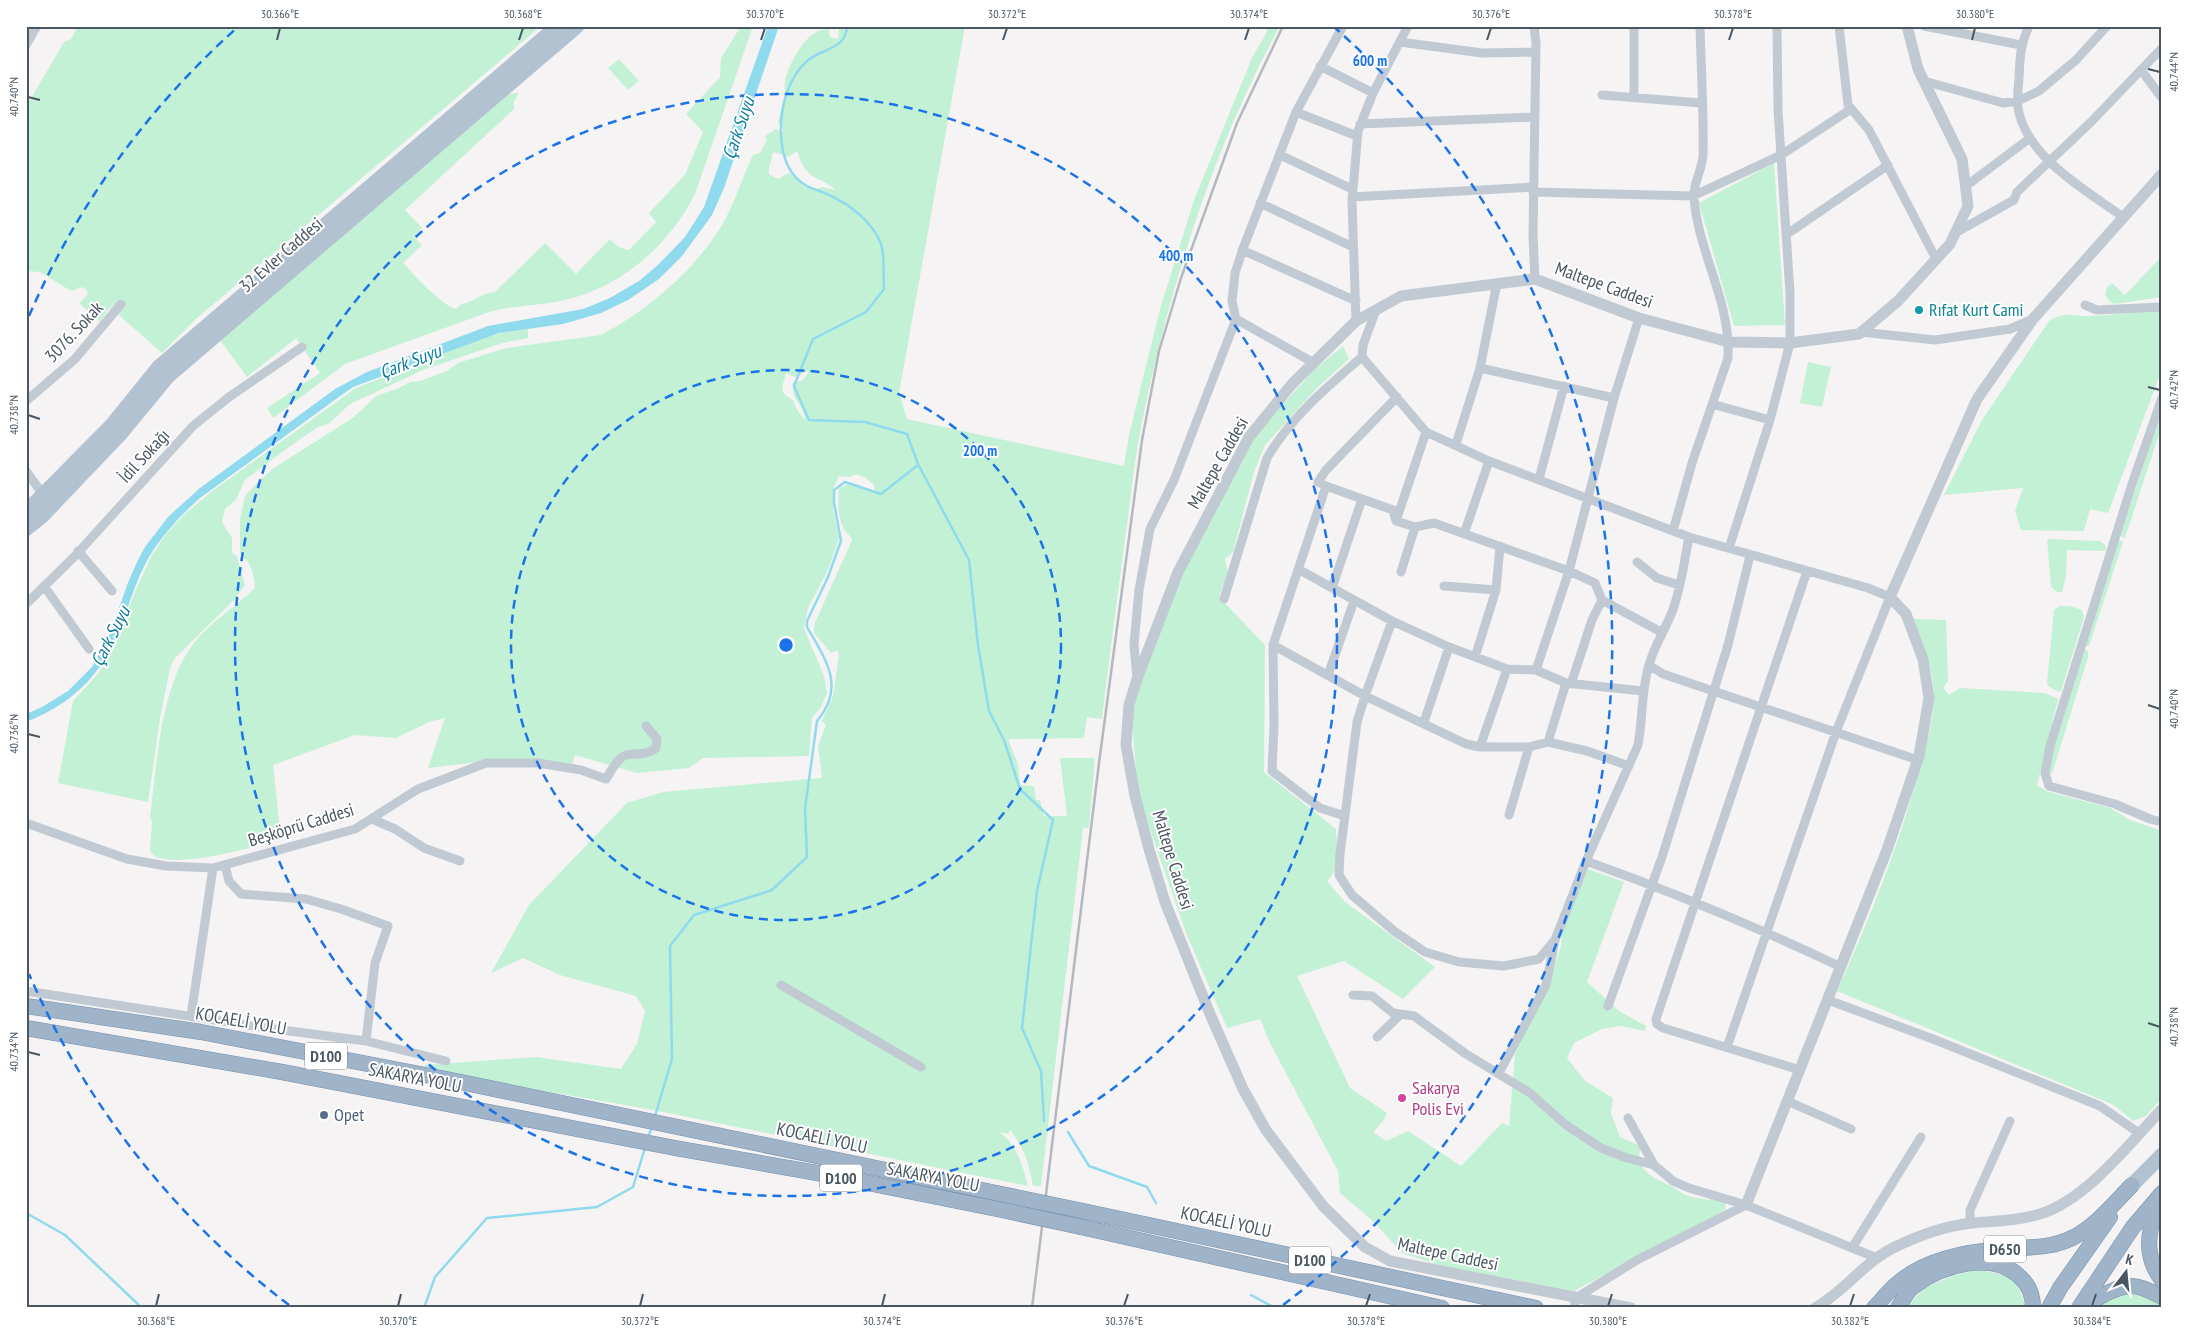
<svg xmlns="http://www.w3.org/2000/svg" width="2188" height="1334" font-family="'PT Sans Narrow',sans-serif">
<rect width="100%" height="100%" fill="#f5f3f3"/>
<path fill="#c3f1d5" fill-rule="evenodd" d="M 78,26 L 541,26 L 196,319 L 162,353 L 119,315 L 124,301 L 121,298 L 107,311 L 100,322 L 79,303 L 87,295 L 88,292 L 83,287 L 71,291 L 40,272 L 26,271 L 26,107 L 64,42 L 71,39 Z
M 741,26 L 753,26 L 695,194 C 669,245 622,287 565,300 C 540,306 514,305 489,312 L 345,364 L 273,418 L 267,408 L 320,373 L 296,338 L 247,377 L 220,340 L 509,94 L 519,93 L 514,102 L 514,109 L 405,210 L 422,228 L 414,237 L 422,245 L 403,263 C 413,274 444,307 456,309 L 461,304 C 474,303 481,292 495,292 L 545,243 L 576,274 L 610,239 C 616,246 620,248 629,250 L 656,222 L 649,213 L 685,175 L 703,132 L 686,114 L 720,77 L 721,58 Z
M 839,26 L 965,26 L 899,393 L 907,419 L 1124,466 L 1129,435 L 1160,309 L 1194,200 L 1252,58 L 1270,26 L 1280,26 C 1212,150 1169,289 1141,427 C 1135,457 1132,487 1128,517 C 1119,584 1110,652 1102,719 L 1087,717 L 1084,738 L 1008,739 L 1018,764 L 1020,785 L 1034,786 L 1036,800 L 1040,800 L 1044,816 L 1067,816 L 1060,758 L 1095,758 L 1089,828 L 1083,828 L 1041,1186 L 1033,1186 C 1029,1164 1024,1147 1010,1130 L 1008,1134 L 1000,1132 C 1018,1147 1022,1164 1028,1186 L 648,1109 L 423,1070 L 425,1065 L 536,1057 L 621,1069 L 637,1044 L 645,1011 L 636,996 L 560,975 L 523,958 L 491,973 L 529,905 L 627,803 L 663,792 L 822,778 L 818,746 L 826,725 L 822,721 L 833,696 L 839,655 L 837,650 L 831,653 L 814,633 L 814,625 L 852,540 C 850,534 845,533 843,527 C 837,515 838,500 839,488 C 843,487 848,484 850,484 C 853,484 870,492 875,493 L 874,485 L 866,478 L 856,474 L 850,477 L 839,476 L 833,489 L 833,509 L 839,539 L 827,572 L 808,608 L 804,628 L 824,676 L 827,693 L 821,707 L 812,718 L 809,756 L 703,758 L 689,768 L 637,773 L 575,755 L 572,765 L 479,762 L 428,768 L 445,718 L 429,722 L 396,738 L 355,735 L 273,765 L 281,839 C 259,846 161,874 150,851 L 152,822 L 150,817 C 157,764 160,691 191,647 C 208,623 235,608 255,588 C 254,572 251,564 240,553 L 240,519 L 245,496 L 257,483 L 274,468 L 354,417 L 376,396 L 399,388 L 410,382 L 420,381 L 447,371 L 458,363 L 506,348 L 601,335 C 647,311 695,270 722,225 C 735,203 742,178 753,155 L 760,153 L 767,140 L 765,136 L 776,129 L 783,133 L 783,128 L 778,123 C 780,113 783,103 785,93 C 785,89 784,85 785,81 C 788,64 809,25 829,30 L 830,37 L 838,39 ZM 797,151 C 807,182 815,173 836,190 L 821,187 L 818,189 L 803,185 L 789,173 L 778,179 L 769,174 C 768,166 772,162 772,154 L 775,152 L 788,157 ZM 807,371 L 809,372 L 803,380 L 793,383 C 790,399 805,405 805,420 L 797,410 L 793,400 C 778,391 782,389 786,373 L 795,377 Z
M 619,59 L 639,81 L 628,90 L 608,68 Z
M 1774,163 L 1785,325 L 1734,326 L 1699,203 Z
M 2162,256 L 2162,297 L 2114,304 L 2109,301 L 2105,294 L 2107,287 L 2112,283 L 2125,295 Z
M 2162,309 L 2162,369 L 2108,513 L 2090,509 L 2084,531 L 2021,530 L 2015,511 L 2023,488 L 1944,495 L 1982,420 L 2049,321 C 2066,311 2069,316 2086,316 C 2111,316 2137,311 2162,309 Z
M 528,329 L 528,338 L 502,343 L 423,370 L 350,404 L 328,424 L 318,427 L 300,439 L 245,480 L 236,500 L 225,509 L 222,522 L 232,538 L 232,553 L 237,556 L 245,585 L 235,599 L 175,658 L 170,668 L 160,718 L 148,802 L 58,783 L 73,701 L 96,676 L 112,653 L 134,594 L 152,555 L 166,534 L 187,512 L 215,489 L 356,388 L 483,338 L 506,332 Z
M 1343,346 L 1349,359 L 1317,388 L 1265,445 L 1254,472 L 1233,552 L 1225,559 L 1228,573 L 1219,597 L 1265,645 L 1264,772 L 1336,829 C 1337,847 1341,869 1327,881 L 1345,902 L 1435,967 L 1403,999 L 1344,961 L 1297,976 L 1350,1088 L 1387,1113 L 1384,1120 L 1373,1132 L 1386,1141 L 1408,1131 L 1461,1166 L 1502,1123 L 1509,1126 L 1515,1054 L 1552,973 L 1561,946 L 1563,927 L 1588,869 L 1624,882 L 1587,982 L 1619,1011 L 1646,1026 L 1645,1031 L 1621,1026 L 1602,1029 L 1574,1043 L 1567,1058 L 1585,1081 L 1613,1098 L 1611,1113 L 1620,1137 L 1641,1146 C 1634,1170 1652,1177 1669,1185 C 1674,1187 1678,1191 1682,1193 C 1690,1198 1701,1198 1709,1200 L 1714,1197 L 1724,1200 L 1726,1209 L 1718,1215 L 1574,1291 L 1441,1266 L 1402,1253 L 1372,1220 L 1340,1193 L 1338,1171 L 1271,1045 L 1260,1019 L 1227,1028 L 1186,933 L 1144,812 L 1138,791 L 1132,722 L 1139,681 L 1177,583 L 1253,437 L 1315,369 Z
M 1808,362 L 1831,367 L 1822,407 L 1800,403 Z
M 2162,408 L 2162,425 L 2125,538 L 2120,536 Z
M 2047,539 L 2100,541 L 2106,546 L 2105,551 L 2067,550 L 2066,576 L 2062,592 L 2057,592 L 2051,587 Z
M 2118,540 L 2123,542 L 2089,646 L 2084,646 Z
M 2060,606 L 2070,606 L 2082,610 L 2084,617 L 2061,691 L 2059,692 L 2048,686 L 2047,683 L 2054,610 Z
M 1913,619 L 1946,620 L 1948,681 L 1943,688 L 1949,695 L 1960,688 L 2045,693 L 2058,699 L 2037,785 L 2046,791 L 2110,808 L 2130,820 L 2162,831 L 2162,1098 L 2146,1116 L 2133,1121 L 2114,1105 L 1837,991 C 1869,919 1899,847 1919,770 C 1925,747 1933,724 1934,699 C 1934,671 1925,644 1913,619 Z
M 2083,649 L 2088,651 L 2088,657 L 2052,774 L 2048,772 L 2049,764 Z
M 1979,1270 C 2011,1276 2016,1275 2026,1308 L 1906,1308 L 1924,1288 L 1955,1275 Z
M 2124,1294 C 2138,1294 2154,1294 2162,1308 L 2094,1308 L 2106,1300 Z"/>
<path fill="#90daee" d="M 768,26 L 779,26 L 724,188 L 712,215 L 682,256 L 659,279 L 628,300 L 601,313 L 563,324 L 499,333 L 353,387 L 336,399 L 200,498 C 182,514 166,531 152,552 C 139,572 132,596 124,618 C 105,671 78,701 26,722 L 26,714 L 42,707 L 68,691 L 92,667 L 110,633 L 129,580 L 138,560 L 145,547 L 168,517 L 200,488 L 335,389 L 367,372 L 488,326 L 583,309 L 610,298 L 639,281 L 658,265 L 685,237 L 704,207 Z"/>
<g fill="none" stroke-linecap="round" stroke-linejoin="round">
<path stroke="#90daee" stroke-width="2.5" d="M 847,26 C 846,50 822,48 807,61 C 787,79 780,109 781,135 C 782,155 788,176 807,186 C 814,190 822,191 829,195 C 849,204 873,222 881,244 C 885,256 883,276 884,289 L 866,312 L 813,339 L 794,386 L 809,420 L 865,422 L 907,434 L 918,464 L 969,560 L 978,645 L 989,711 L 1004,740 L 1020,789 L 1053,820 L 1037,891 L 1022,1028 L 1041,1071 L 1044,1121
M 655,1116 L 672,1059 L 670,946 L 694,915 L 772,890 L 807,857 L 805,809 L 817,721 C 846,687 826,660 807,627 L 807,621 L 828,577 L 841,541 L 834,503 L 834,490 L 845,482 L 881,494 L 918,465
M 1068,1132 L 1089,1166 L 1147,1187 L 1156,1203
M 648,1138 L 652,1126
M 26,1213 L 65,1235 L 142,1308
M 1251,1295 L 1275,1308
M 424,1308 L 435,1277 L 487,1218 L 597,1207 L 633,1187 L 645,1148"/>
<defs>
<path id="trunk" d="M 26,1006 L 201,1032 L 446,1079 L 1006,1195
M 26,1028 L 282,1072 L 675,1148 L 823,1174 L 1007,1211
M 2158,1204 C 2148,1230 2143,1256 2162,1280
M 1083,1211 L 1536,1308
M 1081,1227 L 1442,1308
M 1874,1308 C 1882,1300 1889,1290 1898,1283 C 1926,1259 1966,1252 2001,1249 C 2025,1247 2050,1249 2072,1238 C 2095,1227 2114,1203 2132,1185
M 1898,1308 C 1902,1301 1907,1291 1914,1286 C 1942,1265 1992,1250 2020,1277 C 2029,1285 2033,1296 2033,1308
M 2049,1308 L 2060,1288 L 2110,1217
M 2079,1308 L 2133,1227 L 2162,1193
M 2087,1308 C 2095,1297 2118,1286 2132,1286 C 2142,1286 2154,1293 2162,1297"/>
</defs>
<use href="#trunk" stroke="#7690ad" stroke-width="16"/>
<path stroke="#c1cad2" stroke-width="9" d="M 1534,26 L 1536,43 L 1533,236 L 1535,279
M 1839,26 L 1848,105 L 1869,130 L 1936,259
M 1924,26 L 2021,45
M 2029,26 C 2020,46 2020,57 2019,78 C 2018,90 2016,102 2019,113 C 2030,159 2087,191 2123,217
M 1400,42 L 1482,53 L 1535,52
M 26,45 L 37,26
M 1320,66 L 1373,93
M 2141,70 L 2162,98
M 1924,81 L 2003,103 L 2018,101 L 2039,91 L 2076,60 L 2107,26
M 1602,95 L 1701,103
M 1634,97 L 1634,26
M 1296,112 L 1357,136
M 1360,124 L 1534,117
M 1280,155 L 1352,189
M 1966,186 L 2030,138
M 1533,192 L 1693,196 L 1781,155 L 1851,109
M 1352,197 L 1533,187
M 1260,203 L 1353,247
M 1955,233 L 2014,200 L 2017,192 L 2091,122 L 2162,48
M 1787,234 L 1888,165
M 1242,250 L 1356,301
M 2085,305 L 2097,310 L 2162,307
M 1376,310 L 1363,345 L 1362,357 L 1426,432 L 1489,461 L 1689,537 L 1868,588 L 1890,597 L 1836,732 L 1727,1047
M 1356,321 L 1352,201 L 1358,131 L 1373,93 L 1408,26
M 1861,332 L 1935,340 L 2010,329 L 2033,319
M 1314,363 L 1236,319 L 1232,301 L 1235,273 L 1244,246 L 1296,112 L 1343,26
M 1480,368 L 1614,398
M 1397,397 L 1326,470 L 1318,482 L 1326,486 L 1393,510 L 1396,521 L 1415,527 L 1434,523 L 1569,571 L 1595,583 L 1602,600 L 1661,632
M 2162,398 L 2132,484 L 2050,746 L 2045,773 L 2049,786 L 2115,804 L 2150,819 L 2162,822
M 26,401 L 75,359 L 121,304
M 1712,404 L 1770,420 L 1729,548
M 1770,420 L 1790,343 L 1790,293 L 1778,110 L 1777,26
M 1456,444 L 1480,368 L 1497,283
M 26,471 L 44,496
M 1539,479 L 1564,386
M 1326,486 L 1273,645 L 1365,696 L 1466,744 L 1480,747 L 1529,747 L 1548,742 L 1587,751 L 1629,766
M 1396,521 L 1426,432
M 1673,531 L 1692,463 L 1728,358 C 1731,301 1698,253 1694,197 C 1693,184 1702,170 1703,156 C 1704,113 1701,69 1700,26
M 1464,534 L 1489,461
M 78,551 L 112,591
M 1637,562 L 1657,578 L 1679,585
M 1298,569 L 1392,621 L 1449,647 L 1507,669 L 1536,670 L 1566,683 L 1643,691
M 1401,572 L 1415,527
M 44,586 L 89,649
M 1444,586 L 1496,590
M 1332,588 L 1362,499
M 1224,599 L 1267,458 C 1290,418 1328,386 1362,357
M 26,604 L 74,557 L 193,426 L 229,397 L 302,347
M 1392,621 L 1365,696 L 1357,722 L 1340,854 L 1339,875 L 1352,895 L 1394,931 L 1425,952 L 1459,962 L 1504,966 L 1539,959 L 1553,942
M 1273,645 L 1274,727 L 1272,771 L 1320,808 L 1345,816
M 1475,657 L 1496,590 L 1500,546
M 1649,665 L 1663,674 L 1918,760
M 1536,670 L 1569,571 L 1614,398 L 1639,318
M 1328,675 L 1354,601
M 1137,679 L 1134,645 L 1139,590 L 1150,529 L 1174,480 L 1236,319
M 1571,684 L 1592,620 L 1602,600
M 1424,722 L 1449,647
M 1548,742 L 1566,683
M 1480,747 L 1507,669
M 1509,815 L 1529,747
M 372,819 L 395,829 L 424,848 L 460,861
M 26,823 L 127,859 L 166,866 L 213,868 L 355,829 L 418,789 L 486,763 L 538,763 L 581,770 L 606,779 C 610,773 614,764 620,759 C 629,749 643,759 656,748 L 657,739 L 646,726
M 1586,861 C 1673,892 1757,927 1841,967
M 225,865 L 229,881 L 241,894 L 306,899 L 341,909 L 388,926 L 375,963 L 366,1041
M 781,985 L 921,1067
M 26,991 L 259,1027 L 366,1041 L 446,1061
M 1353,995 L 1372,996 L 1393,1013 L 1414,1016 L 1466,1054 L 1530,1093 L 1566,1125 L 1601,1148 L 1624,1157 L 1654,1165
M 1828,1000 L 1933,1039 L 2100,1106 L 2139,1133
M 1608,1006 L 1662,857 L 1728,645 L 1750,556
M 191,1016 L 213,868
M 1377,1037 L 1400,1015
M 1800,1070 L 1663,1028 L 1657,1024 L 1656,1019 L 1807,571
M 1499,1073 L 1546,985 L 1555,940 L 1586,861 L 1638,745 C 1643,719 1641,691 1649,665 C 1654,646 1665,630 1672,612 C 1681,589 1684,562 1689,537
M 1787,1101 L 1851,1129
M 1628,1118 L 1654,1165 L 1673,1181 L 1689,1188 L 1746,1205 L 1877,1258
M 1970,1224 L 1970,1210 L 2010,1121
M 1852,1248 L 1921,1137
M 1574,1308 L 1576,1298 L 1637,1260 L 1746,1205"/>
<path stroke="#c1cad2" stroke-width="11" d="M 1746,1205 L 1887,850 L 1919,756 L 1929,698 L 1923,659 L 1906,614 L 1890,597 L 1977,399 L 2033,319 L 2162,174
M 1631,1308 L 1390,1261 L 1365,1247 L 1323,1206 L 1266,1130 L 1243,1089 L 1210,1014 L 1165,902 L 1149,849 L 1135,796 L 1126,745 L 1129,705 L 1137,679 L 1178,572 L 1249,437 L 1292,384 L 1356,321 L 1401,296 L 1535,279 L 1639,318 L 1729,342 L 1790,343 L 1859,334 L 1898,301 L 1950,244 L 1968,206 L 1962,159 L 1918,69 L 1907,26
M 1815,1308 C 1844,1292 1863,1263 1893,1248 C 1917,1236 1945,1226 1972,1223 C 1995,1221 2017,1221 2040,1214 C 2086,1200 2129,1144 2162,1109"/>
<path stroke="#b3c2d1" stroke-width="15" d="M 26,512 L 112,425 L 159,367 L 558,26
M 26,529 L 41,517 L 121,433 L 168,376 L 577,26
M 2132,1185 L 2162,1155"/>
<use href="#trunk" stroke="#9fb4c9" stroke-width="15"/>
<path stroke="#b5b8bd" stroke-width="2.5" d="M 1032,1308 L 1099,763 L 1142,440 L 1159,351 L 1181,278 L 1237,123 L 1283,26"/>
<defs>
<path id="trunk-bridge" d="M 1006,1195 L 1083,1211
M 1007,1211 L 1081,1227"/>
</defs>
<use href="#trunk-bridge" stroke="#7690ad" stroke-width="16" stroke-linecap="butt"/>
<use href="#trunk-bridge" stroke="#9fb4c9" stroke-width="15"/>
</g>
<path fill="none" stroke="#4a5661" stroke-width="2" d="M 277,40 L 280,28M 519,40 L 523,28M 761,40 L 765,28M 1003,40 L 1007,28M 1245,40 L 1249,28M 1487,40 L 1491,28M 1729,40 L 1733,28M 1972,40 L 1975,28M 2148,69 L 2160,72M 28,97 L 40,100M 2148,387 L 2160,390M 28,415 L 40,419M 2148,705 L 2160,709M 28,734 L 40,737M 2148,1023 L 2160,1027M 28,1052 L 40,1055M 156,1306 L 159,1294M 398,1306 L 401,1294M 640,1306 L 643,1294M 882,1306 L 885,1294M 1124,1306 L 1128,1294M 1366,1306 L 1370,1294M 1608,1306 L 1612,1294M 1850,1306 L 1854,1294M 2092,1306 L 2096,1294"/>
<g fill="none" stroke="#1a73e8" stroke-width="2.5" stroke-dasharray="9 6">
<circle cx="786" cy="645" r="275"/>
<circle cx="786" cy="645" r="551"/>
<path d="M289 1305A826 826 0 0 1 29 974M29 316A826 826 0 0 1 239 26M1333 26A826 826 0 0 1 1283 1305"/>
</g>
<circle fill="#0f9aa8" stroke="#fff" stroke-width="2" cx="1919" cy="310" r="5"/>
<circle fill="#d1479c" stroke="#fff" stroke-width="2" cx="1402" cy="1098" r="5"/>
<circle fill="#5c6f8a" stroke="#fff" stroke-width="2" cx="324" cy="1115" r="5"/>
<g text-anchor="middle" stroke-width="4" stroke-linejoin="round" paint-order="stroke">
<g fill="#fff" stroke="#808990" stroke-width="1">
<rect x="305" y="1042.5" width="42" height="27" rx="4"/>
<rect x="820" y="1164.5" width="42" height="27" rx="4"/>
<rect x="1984" y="1235.5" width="42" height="27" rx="4"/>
<rect x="1289" y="1246.5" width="42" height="27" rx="4"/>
</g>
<g font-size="16" font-weight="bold" fill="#4a5661">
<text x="326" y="1062">D100</text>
<text x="841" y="1184">D100</text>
<text x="2005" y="1255">D650</text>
<text x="1310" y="1266">D100</text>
</g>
<g font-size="18" fill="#4a5661" stroke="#fff">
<text transform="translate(281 255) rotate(-41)" y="6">32 Evler Caddesi</text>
<text transform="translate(1604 285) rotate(20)" y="6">Maltepe Caddesi</text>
<text transform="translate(74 332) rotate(-47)" y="6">3076. Sokak</text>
<text transform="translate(144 456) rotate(-47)" y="6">İdil Sokağı</text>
<text transform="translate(1218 463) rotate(-60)" y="6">Maltepe Caddesi</text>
<text transform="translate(301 825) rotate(-17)" y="6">Beşköprü Caddesi</text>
<text transform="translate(1173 860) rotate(73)" y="6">Maltepe Caddesi</text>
<text transform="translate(241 1021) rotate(10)" y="6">KOCAELİ YOLU</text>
<text transform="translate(415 1078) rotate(11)" y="6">SAKARYA YOLU</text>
<text transform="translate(822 1138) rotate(12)" y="6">KOCAELİ YOLU</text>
<text transform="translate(933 1177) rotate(11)" y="6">SAKARYA YOLU</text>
<text transform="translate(1226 1222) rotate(12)" y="6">KOCAELİ YOLU</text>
<text transform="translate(1448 1254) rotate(12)" y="6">Maltepe Caddesi</text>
</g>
<g font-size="18" fill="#0d838f" stroke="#fff" text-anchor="start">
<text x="1929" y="316">Rıfat Kurt Cami</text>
</g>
<g font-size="18" fill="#b23c85" stroke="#fff" text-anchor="start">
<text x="1412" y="1094">Sakarya<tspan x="1412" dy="21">Polis Evi</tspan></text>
</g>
<g font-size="18" fill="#4e5e75" stroke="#fff" text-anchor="start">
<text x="334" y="1121">Opet</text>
</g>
<g font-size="19" font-style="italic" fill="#0c7c9b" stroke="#fff">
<text transform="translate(738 128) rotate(-71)" y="7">Çark Suyu</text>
<text transform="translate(410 361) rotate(-21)" y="7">Çark Suyu</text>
<text transform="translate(110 636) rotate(-63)" y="7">Çark Suyu</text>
</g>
</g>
<circle cx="786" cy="645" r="8" fill="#1a73e8" stroke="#fff" stroke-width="2.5"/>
<g font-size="15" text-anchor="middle" font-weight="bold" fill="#1a73e8" stroke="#fff" stroke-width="4" stroke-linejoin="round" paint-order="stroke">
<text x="1370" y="66">600 m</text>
<text x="1176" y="261">400 m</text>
<text x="980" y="456">200 m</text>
</g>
<rect width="2188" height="1334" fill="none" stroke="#ffffff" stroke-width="55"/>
<g transform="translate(2126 1272) rotate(16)" stroke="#ffffff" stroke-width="4" paint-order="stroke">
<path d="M0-4L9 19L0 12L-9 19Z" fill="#4a5661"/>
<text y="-8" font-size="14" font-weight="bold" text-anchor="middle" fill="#4a5661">K</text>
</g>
<rect x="28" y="28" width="2132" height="1278" fill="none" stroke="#4a5661" stroke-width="2"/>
<g font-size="12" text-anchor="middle" fill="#4a5661">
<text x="280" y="18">30.366°E</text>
<text x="523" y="18">30.368°E</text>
<text x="765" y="18">30.370°E</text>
<text x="1007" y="18">30.372°E</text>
<text x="1249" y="18">30.374°E</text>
<text x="1491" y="18">30.376°E</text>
<text x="1733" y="18">30.378°E</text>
<text x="1975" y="18">30.380°E</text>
<text transform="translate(2174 72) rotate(-90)" y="4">40.744°N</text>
<text transform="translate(14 97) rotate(-90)" y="4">40.740°N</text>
<text transform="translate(2174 390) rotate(-90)" y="4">40.742°N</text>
<text transform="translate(14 415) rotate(-90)" y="4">40.738°N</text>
<text transform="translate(2174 709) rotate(-90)" y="4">40.740°N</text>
<text transform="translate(14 734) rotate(-90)" y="4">40.736°N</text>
<text transform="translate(2174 1027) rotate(-90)" y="4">40.738°N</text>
<text transform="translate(14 1052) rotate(-90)" y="4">40.734°N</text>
<text x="156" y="1325">30.368°E</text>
<text x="398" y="1325">30.370°E</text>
<text x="640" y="1325">30.372°E</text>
<text x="882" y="1325">30.374°E</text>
<text x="1124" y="1325">30.376°E</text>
<text x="1366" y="1325">30.378°E</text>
<text x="1608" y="1325">30.380°E</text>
<text x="1850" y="1325">30.382°E</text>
<text x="2092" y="1325">30.384°E</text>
</g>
</svg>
